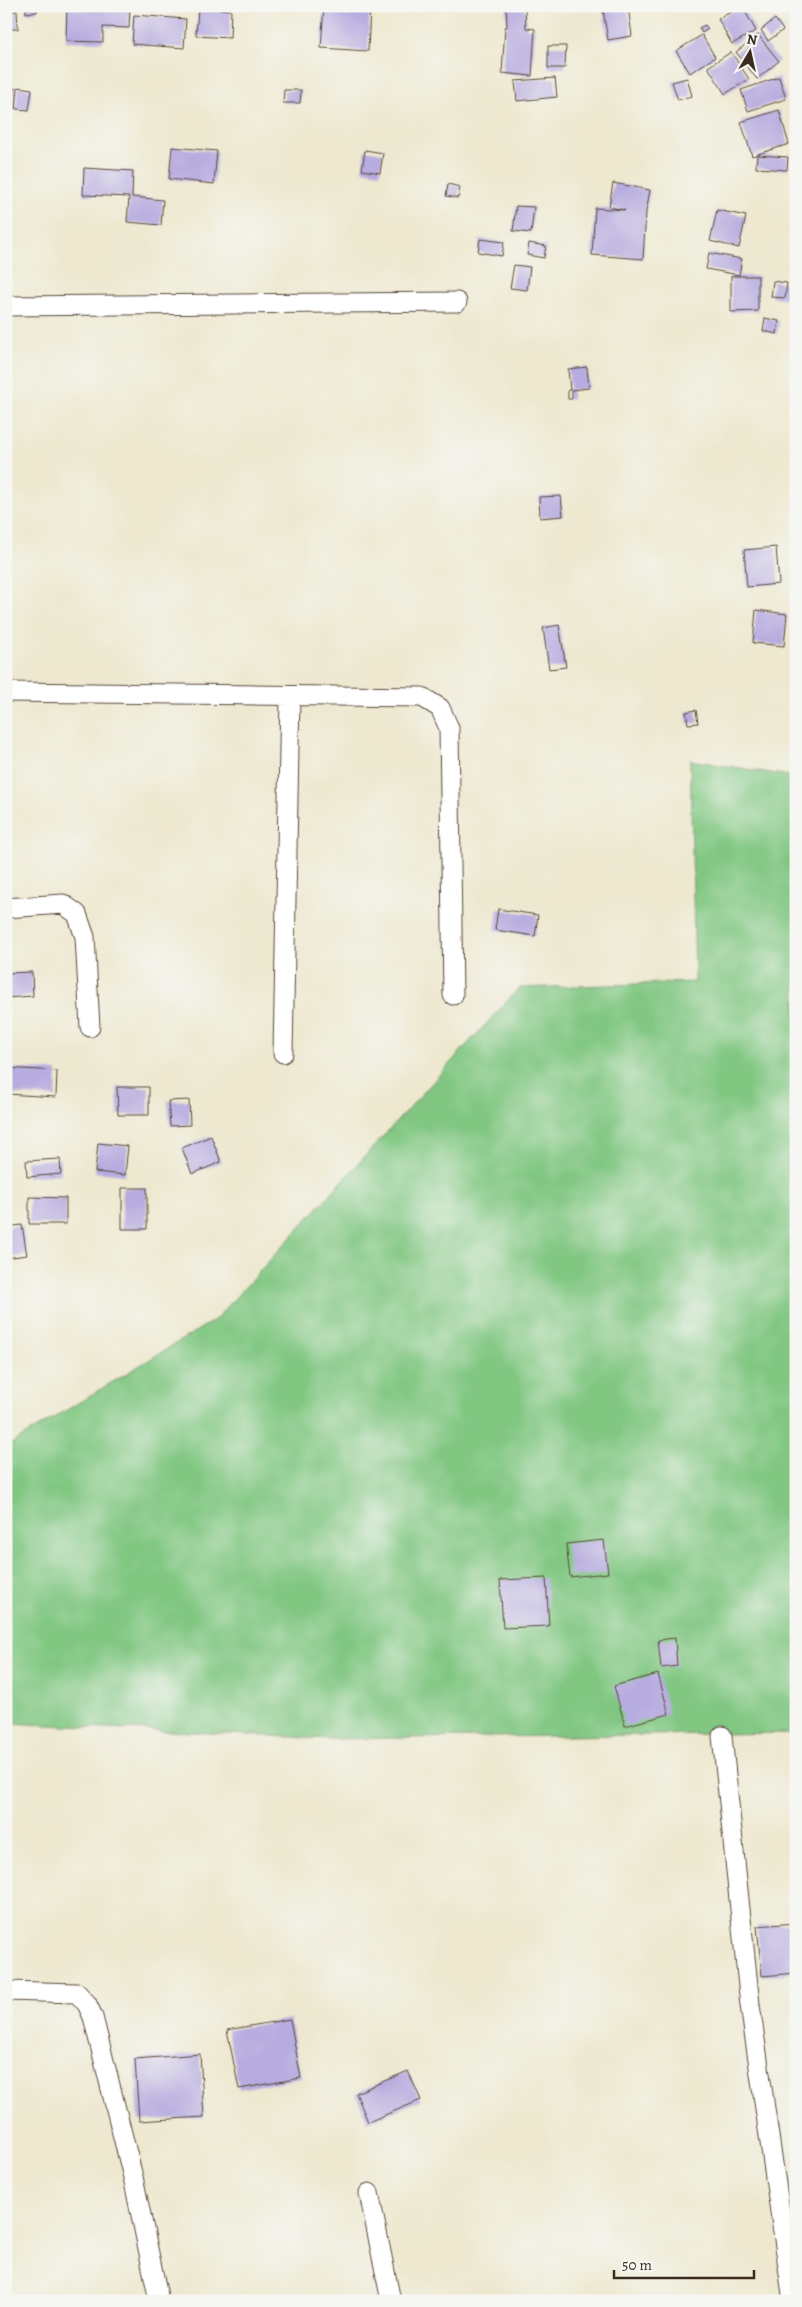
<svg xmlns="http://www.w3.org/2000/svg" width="802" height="2307" font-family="Alegreya,serif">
<rect width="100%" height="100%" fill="#f6f6f2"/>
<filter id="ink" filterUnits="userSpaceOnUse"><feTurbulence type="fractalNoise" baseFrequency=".02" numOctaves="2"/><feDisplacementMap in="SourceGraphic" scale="10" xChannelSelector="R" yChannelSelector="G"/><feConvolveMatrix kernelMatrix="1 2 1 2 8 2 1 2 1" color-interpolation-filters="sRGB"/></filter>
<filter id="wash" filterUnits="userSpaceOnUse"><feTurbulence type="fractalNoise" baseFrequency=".0096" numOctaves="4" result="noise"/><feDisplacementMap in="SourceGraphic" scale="20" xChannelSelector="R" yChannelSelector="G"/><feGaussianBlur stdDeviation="1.12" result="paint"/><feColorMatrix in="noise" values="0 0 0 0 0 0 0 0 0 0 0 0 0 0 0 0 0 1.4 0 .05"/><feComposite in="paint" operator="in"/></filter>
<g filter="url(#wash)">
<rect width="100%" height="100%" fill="#ede8cf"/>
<path fill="#81c782" stroke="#5e7850" d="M 690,760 L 796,777 L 796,1733 L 329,1739 L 6,1723 L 6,1447 L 216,1319 L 519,988 L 695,982 Z"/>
<g id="blocks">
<path fill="#b7acdf" d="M 26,6 L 37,6 L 37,12 L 26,13 Z
M 67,6 L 103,6 L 130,9 L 129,28 L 103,27 L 103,42 L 66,41 Z
M 324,6 L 370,8 L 368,51 L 321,48 Z
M 506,6 L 525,6 L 526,28 L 535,29 L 532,76 L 502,73 L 505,27 L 507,27 Z
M 628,6 L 632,36 L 608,40 L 603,10 Z
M 742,6 L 756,31 L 732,44 L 718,19 Z
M 198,8 L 231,10 L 230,38 L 196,36 Z
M 6,11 L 17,11 L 18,29 L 6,29 Z
M 134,15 L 186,19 L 184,48 L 132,44 Z
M 775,19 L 783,30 L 768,41 L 761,30 Z
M 705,25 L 708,29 L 702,33 L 699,28 Z
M 702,35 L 715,57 L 690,73 L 676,51 Z
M 758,35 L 779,61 L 757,79 L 736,52 Z
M 548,46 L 566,46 L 565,68 L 548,68 Z
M 731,52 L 749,79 L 725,94 L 708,67 Z
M 779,77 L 786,99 L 748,111 L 741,90 Z
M 555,78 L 557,97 L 517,101 L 515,81 Z
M 687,78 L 692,96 L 678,100 L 672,82 Z
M 6,87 L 15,88 L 14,109 L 6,109 Z
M 18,87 L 32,89 L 29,110 L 16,109 Z
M 284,90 L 301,90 L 300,103 L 283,103 Z
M 779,110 L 789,144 L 752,156 L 741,122 Z
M 172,147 L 217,151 L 214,184 L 169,179 Z
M 365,150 L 383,153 L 380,173 L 362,170 Z
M 757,155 L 788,157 L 787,170 L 756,168 Z
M 84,168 L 133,171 L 132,197 L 163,200 L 161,225 L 127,222 L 129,197 L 83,195 Z
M 613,183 L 650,190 L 646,212 L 643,259 L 592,255 L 595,208 L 625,210 L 609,207 Z
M 448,184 L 460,187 L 458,198 L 446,196 Z
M 516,206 L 534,207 L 531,233 L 513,231 Z
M 717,210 L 746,216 L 739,248 L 710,241 Z
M 480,239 L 504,242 L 502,256 L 478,252 Z
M 529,243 L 546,246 L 544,258 L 527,255 Z
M 709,253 L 742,259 L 739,275 L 706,269 Z
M 514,265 L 530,267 L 527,290 L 510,288 Z
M 731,276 L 758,276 L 758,311 L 731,312 Z
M 773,281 L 787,283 L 785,298 L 771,297 Z
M 765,318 L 779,321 L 777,334 L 763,331 Z
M 587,367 L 589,388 L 572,390 L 572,399 L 568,399 L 568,390 L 570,390 L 568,369 Z
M 561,496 L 563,516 L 540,518 L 539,497 Z
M 776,547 L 779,584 L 747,587 L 744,550 Z
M 756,610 L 787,614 L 784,646 L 753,643 Z
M 559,625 L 566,667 L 549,669 L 543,628 Z
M 696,710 L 698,723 L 688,724 L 686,712 Z
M 498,909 L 538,915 L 535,936 L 495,930 Z
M 32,972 L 33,996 L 6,998 L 6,973 Z
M 6,1068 L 57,1071 L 56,1097 L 6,1094 Z
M 117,1087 L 149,1087 L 149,1115 L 118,1115 Z
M 189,1100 L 190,1125 L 170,1126 L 168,1101 Z
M 211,1136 L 221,1162 L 192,1174 L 182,1148 Z
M 98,1143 L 128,1146 L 125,1175 L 95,1172 Z
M 60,1159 L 61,1174 L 27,1177 L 26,1161 Z
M 122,1188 L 147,1188 L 147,1229 L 122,1229 Z
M 29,1197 L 66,1198 L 66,1224 L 29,1224 Z
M 22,1225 L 27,1255 L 6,1258 L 6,1227 Z
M 604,1540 L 608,1573 L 570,1577 L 566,1544 Z
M 546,1578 L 549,1626 L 503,1628 L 500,1580 Z
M 675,1638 L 677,1666 L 661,1668 L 658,1640 Z
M 658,1674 L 669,1714 L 625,1726 L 614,1686 Z
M 796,1923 L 796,1973 L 762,1976 L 757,1926 Z
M 290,2019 L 301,2078 L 239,2089 L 227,2030 Z
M 200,2054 L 204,2117 L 139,2121 L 135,2059 Z
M 408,2071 L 421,2100 L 368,2122 L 356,2093 Z"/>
</g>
</g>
<g filter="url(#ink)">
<use href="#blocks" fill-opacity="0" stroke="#564639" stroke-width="1"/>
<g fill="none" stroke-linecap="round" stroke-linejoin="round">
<defs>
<path id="minor" d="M 6,306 L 457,302
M 6,692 L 422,697 L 440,708 L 449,728 L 453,995
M 6,908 L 63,904 L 77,914 L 85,937 L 90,1027
M 283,1053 L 290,697
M 722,1736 L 750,2005 L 793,2301
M 6,1991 L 77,1993 L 87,2004 L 93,2017 L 133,2177 L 159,2301
M 369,2193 L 391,2301"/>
</defs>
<use href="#minor" stroke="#564639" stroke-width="21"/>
<use href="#minor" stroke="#fff" stroke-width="19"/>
</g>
</g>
<rect width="802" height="2307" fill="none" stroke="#f6f6f2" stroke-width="25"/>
<g transform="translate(750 52) rotate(9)" stroke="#f6f6f2" stroke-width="4" paint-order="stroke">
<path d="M0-4L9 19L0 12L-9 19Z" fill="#3b2a1e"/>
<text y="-8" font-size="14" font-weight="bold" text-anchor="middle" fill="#3b2a1e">N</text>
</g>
<path d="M614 2270v8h140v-8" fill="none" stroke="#3b2a1e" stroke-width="2.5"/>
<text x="622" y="2270" font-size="15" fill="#3b2a1e" stroke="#f6f6f2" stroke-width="4" paint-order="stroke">50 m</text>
</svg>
